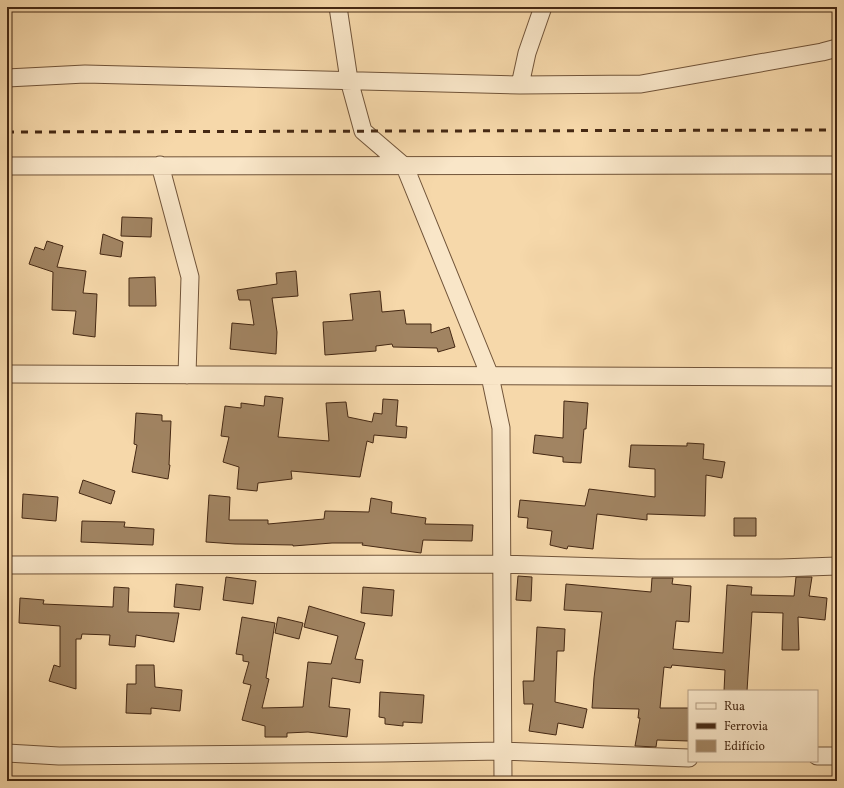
<svg xmlns="http://www.w3.org/2000/svg" width="844" height="788" font-family="Vollkorn,serif">
<rect width="100%" height="100%" fill="#f6d8aa"/>
<filter id="stains"><feTurbulence type="fractalNoise" baseFrequency=".005" numOctaves="4"/><feColorMatrix values="0 0 0 0 .2 0 0 0 0 .09 0 0 0 0 .02 0 0 0 .5 -.17"/></filter>
<radialGradient id="worn" r=".72"><stop offset=".6" stop-color="#630" stop-opacity="0"/><stop offset="1" stop-color="#630" stop-opacity=".3"/></radialGradient>
<path fill="#a18462" stroke="#452813" d="M 122,217 L 152,218 L 151,237 L 121,236 Z
M 103,234 L 123,242 L 121,257 L 100,254 Z
M 47,241 L 63,246 L 57,267 L 86,271 L 83,293 L 97,294 L 95,337 L 73,334 L 76,311 L 52,310 L 53,272 L 29,264 L 35,247 L 44,250 Z
M 296,271 L 298,296 L 272,298 L 277,332 L 276,354 L 230,349 L 232,323 L 254,325 L 250,300 L 239,300 L 237,290 L 277,284 L 276,273 Z
M 155,277 L 156,306 L 129,306 L 129,278 Z
M 380,291 L 382,312 L 404,310 L 406,324 L 431,324 L 431,333 L 449,327 L 455,347 L 438,352 L 437,348 L 393,347 L 392,344 L 376,346 L 376,351 L 325,355 L 323,322 L 353,320 L 350,294 Z
M 265,396 L 283,398 L 278,437 L 329,441 L 326,403 L 346,402 L 348,417 L 372,422 L 374,413 L 382,414 L 383,399 L 398,400 L 396,426 L 407,427 L 406,438 L 374,435 L 373,443 L 367,441 L 360,477 L 291,471 L 292,479 L 258,483 L 257,491 L 237,489 L 239,467 L 223,462 L 229,437 L 221,436 L 225,406 L 241,408 L 241,403 L 264,406 Z
M 564,401 L 588,403 L 586,429 L 584,429 L 581,463 L 563,462 L 563,457 L 533,453 L 535,435 L 563,438 Z
M 136,413 L 162,415 L 162,421 L 171,421 L 169,465 L 170,465 L 168,479 L 132,472 L 137,445 L 134,444 Z
M 687,443 L 704,444 L 703,459 L 725,462 L 722,478 L 706,475 L 705,516 L 647,514 L 647,520 L 597,514 L 593,549 L 568,546 L 567,549 L 550,545 L 552,531 L 527,528 L 528,518 L 518,517 L 520,500 L 585,506 L 589,489 L 655,497 L 655,469 L 629,467 L 631,445 L 687,446 Z
M 83,480 L 115,491 L 111,504 L 79,493 Z
M 23,494 L 58,497 L 56,521 L 22,518 Z
M 209,495 L 230,497 L 229,520 L 268,520 L 268,524 L 324,519 L 325,511 L 369,512 L 371,498 L 392,502 L 391,513 L 426,518 L 425,524 L 473,525 L 472,541 L 423,540 L 421,553 L 362,545 L 363,543 L 332,543 L 293,546 L 293,545 L 235,544 L 206,542 Z
M 734,518 L 756,518 L 756,536 L 734,536 Z
M 82,521 L 125,522 L 124,527 L 154,529 L 153,545 L 81,542 Z
M 518,576 L 532,577 L 531,601 L 516,600 Z
M 226,577 L 256,581 L 253,604 L 223,600 Z
M 796,577 L 812,577 L 809,596 L 827,598 L 825,620 L 798,617 L 799,650 L 782,650 L 783,613 L 752,612 L 747,691 L 724,691 L 725,670 L 672,665 L 671,668 L 664,667 L 660,708 L 689,708 L 689,741 L 657,740 L 656,747 L 635,746 L 640,718 L 638,718 L 639,709 L 592,708 L 594,678 L 602,612 L 564,610 L 566,584 L 651,592 L 652,578 L 673,578 L 672,584 L 691,586 L 689,622 L 676,621 L 673,649 L 723,653 L 727,585 L 752,587 L 751,595 L 794,596 Z
M 176,584 L 203,587 L 200,610 L 174,607 Z
M 114,587 L 129,588 L 128,612 L 179,613 L 174,642 L 136,635 L 135,647 L 109,645 L 110,635 L 82,634 L 81,639 L 76,639 L 76,689 L 49,681 L 54,665 L 60,667 L 60,626 L 19,623 L 20,598 L 44,600 L 43,604 L 113,607 Z
M 363,587 L 394,590 L 392,616 L 361,613 Z
M 309,606 L 365,623 L 355,659 L 363,660 L 360,683 L 332,678 L 329,707 L 350,709 L 347,737 L 308,732 L 287,733 L 287,737 L 265,737 L 265,726 L 242,720 L 251,685 L 243,683 L 249,662 L 243,661 L 243,655 L 236,654 L 242,617 L 275,623 L 266,678 L 269,679 L 262,708 L 303,707 L 308,662 L 331,664 L 338,636 L 304,627 Z
M 278,617 L 303,623 L 299,639 L 275,633 Z
M 537,627 L 565,629 L 564,651 L 557,651 L 555,702 L 587,709 L 583,728 L 558,723 L 556,735 L 529,731 L 533,704 L 524,704 L 523,681 L 534,681 Z
M 136,665 L 154,665 L 155,687 L 182,690 L 180,711 L 151,708 L 151,714 L 126,713 L 127,684 L 136,684 Z
M 380,692 L 424,695 L 422,723 L 403,722 L 403,726 L 385,724 L 385,718 L 379,717 Z"/>
<g fill="none" stroke-linecap="round" stroke-linejoin="round">
<defs>
<path id="minor" d="M 338,7 L 349,80 L 363,131 L 405,167 L 490,376 L 501,428 L 503,781
M 7,78 L 85,74 L 520,85 L 641,84 L 822,52 L 837,48
M 520,85 L 527,53 L 543,7
M 160,165 L 190,277 L 187,375
M 7,166 L 837,165
M 7,374 L 837,377
M 7,565 L 502,564 L 639,568 L 780,568 L 837,566
M 7,753 L 59,756 L 385,753 L 502,751 L 689,758
M 817,756 L 837,756"/>
</defs>
<use href="#minor" stroke="#715439" stroke-width="19"/>
<use href="#minor" stroke="#f9e6c8" stroke-width="17"/>
<path stroke="#452813" stroke-width="3" stroke-dasharray="7 7" stroke-linecap="butt" d="M 7,132 L 837,130"/>
</g>
<rect width="844" height="788" fill="none" stroke="#f6d8aa" stroke-width="24"/>
<rect x="8" y="8" width="828" height="772" fill="none" stroke="#452813" stroke-width="2"/>
<rect x="12" y="12" width="820" height="764" fill="none" stroke="#452813"/>
<rect x="688" y="690" width="130" height="72" fill="#f9e6c8" stroke="#b19a80"/>
<rect x="696" y="703" width="20" height="6" fill="#f9e6c8" stroke="#b19a80"/>
<text x="724" y="710" font-size="12" fill="#452813">Rua</text>
<rect x="696" y="723" width="20" height="6" fill="#452813" stroke="#b19a80"/>
<text x="724" y="730" font-size="12" fill="#452813">Ferrovia</text>
<rect x="696" y="740" width="20" height="12" fill="#a18462" stroke="#b19a80"/>
<text x="724" y="750" font-size="12" fill="#452813">Edifício</text>
<rect width="100%" height="100%" filter="url(#stains)"/>
<rect width="100%" height="100%" fill="url(#worn)"/>
</svg>
